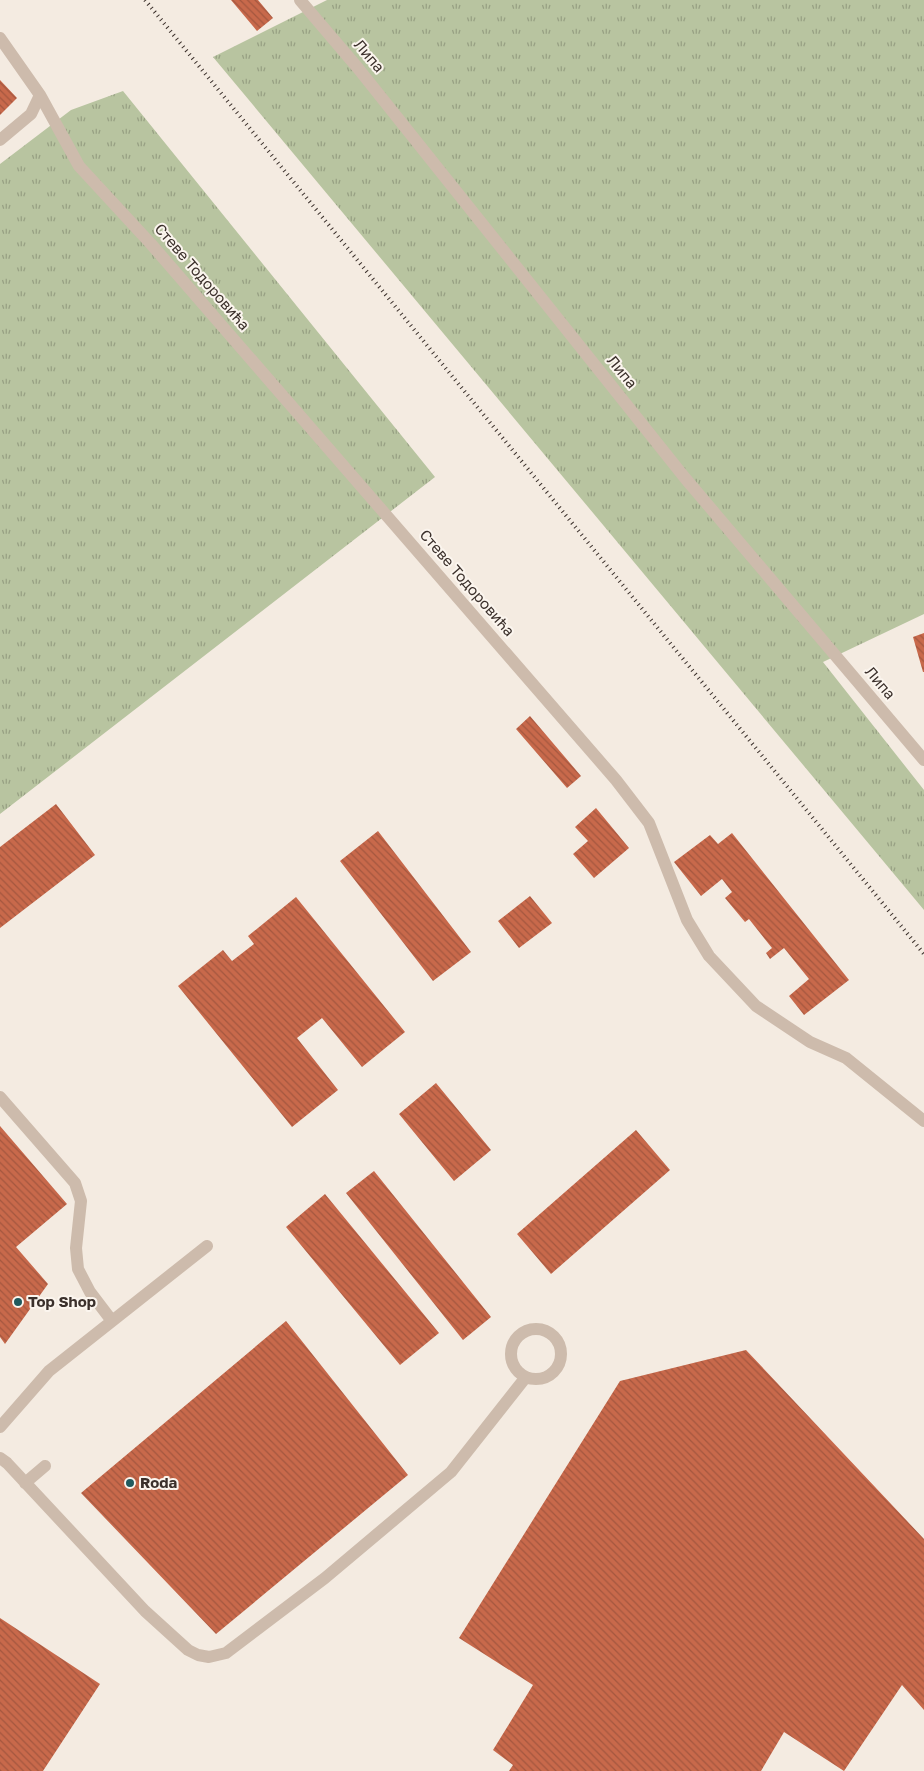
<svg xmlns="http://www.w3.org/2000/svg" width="924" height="1771" font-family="'Golos Text',sans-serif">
<defs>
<pattern id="grass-tufts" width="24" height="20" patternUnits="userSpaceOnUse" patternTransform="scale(1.25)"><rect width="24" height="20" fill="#b8c4a0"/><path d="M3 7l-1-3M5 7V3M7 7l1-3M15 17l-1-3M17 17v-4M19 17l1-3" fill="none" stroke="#97a083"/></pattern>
<pattern id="building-back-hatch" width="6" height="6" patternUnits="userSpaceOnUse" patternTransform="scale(1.25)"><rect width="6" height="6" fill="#c8694b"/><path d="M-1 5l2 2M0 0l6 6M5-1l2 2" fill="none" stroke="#a4573f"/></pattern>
</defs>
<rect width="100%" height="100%" fill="#f4ebe1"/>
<path fill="url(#grass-tufts)" d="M 327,0 L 924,0 L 924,614 L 823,662 L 924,790 L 924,910 L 213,57 Z
M 123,91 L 435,477 L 0,814 L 0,164 L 71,110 Z"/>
<path fill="url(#building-back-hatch)" d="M 231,0 L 258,0 L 273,18 L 257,31 Z
M 0,80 L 17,98 L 0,115 Z
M 924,633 L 924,672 L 923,672 L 913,637 Z
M 530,716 L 581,776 L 567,788 L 516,729 Z
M 56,804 L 95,855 L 0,928 L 0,847 Z
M 596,808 L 629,848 L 594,878 L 573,854 L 588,841 L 575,827 Z
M 378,831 L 471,952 L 433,981 L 340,861 Z
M 732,833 L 849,980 L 804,1015 L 789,996 L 809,979 L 784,948 L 770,959 L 766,953 L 772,948 L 749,919 L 745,922 L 725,898 L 732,892 L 722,879 L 701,896 L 674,862 L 710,835 L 718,844 Z
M 530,896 L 552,923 L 519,948 L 498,921 Z
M 296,897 L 405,1032 L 362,1067 L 322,1018 L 297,1038 L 338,1090 L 292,1127 L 178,986 L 223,950 L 232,961 L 254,944 L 248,936 Z
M 436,1083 L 491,1150 L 454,1181 L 399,1114 Z
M 0,1126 L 67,1204 L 16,1247 L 48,1284 L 5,1344 L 0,1337 Z
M 636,1130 L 670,1170 L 551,1274 L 517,1234 Z
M 374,1171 L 491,1317 L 463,1340 L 346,1193 Z
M 325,1194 L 439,1333 L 400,1365 L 286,1227 Z
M 286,1321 L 408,1475 L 216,1634 L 81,1493 Z
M 746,1350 L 924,1539 L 924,1710 L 902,1685 L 844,1771 L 784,1732 L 761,1771 L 509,1771 L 513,1765 L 493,1750 L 533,1685 L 459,1638 L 620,1381 Z
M 0,1618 L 100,1684 L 43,1771 L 0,1771 Z"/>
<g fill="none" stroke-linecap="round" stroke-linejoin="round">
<path stroke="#cdbbac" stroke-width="12" d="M 300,0 L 357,67 L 685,478 L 924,760
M 0,38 L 40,95 L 79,166 L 151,244 L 616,780 L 649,823 L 687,920 L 709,956 L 756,1006 L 810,1042 L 846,1058 L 924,1121
M 0,140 L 31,114 L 40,95
M 0,1097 L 75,1183 L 81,1201 L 76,1248 L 78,1269 L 90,1292 L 112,1321
M511 1354a25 25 0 1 1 50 0a25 25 0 1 1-50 0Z
M 0,1427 L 49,1371 L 207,1246
M 0,1458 L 7,1463 L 145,1611 L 188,1650 L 198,1655 L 209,1657 L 226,1653 L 325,1578 L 451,1472 L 526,1377
M 25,1483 L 45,1466"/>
<path stroke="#3b302b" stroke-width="4" stroke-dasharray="1 4" stroke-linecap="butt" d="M 145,0 L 924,954"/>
</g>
<g fill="#1f5a5e" stroke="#fbf5ee" stroke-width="2">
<circle cx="18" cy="1302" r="5"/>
<circle cx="130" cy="1483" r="5"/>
</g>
<g text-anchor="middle" stroke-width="4" stroke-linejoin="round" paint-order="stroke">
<g font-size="15" fill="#3b302b" stroke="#fbf5ee">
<text transform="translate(369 56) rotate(50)" y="5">Липа</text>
<text transform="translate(202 277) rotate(49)" y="5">Стеве Тодоровића</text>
<text transform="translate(622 372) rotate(51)" y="5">Липа</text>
<text transform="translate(467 583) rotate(49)" y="5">Стеве Тодоровића</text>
<text transform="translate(880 683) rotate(50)" y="5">Липа</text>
</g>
<g font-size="15" font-weight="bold" fill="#3b302b" stroke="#fbf5ee" text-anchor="start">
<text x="28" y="1307">Top Shop</text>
<text x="140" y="1488">Roda</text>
</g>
</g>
</svg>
